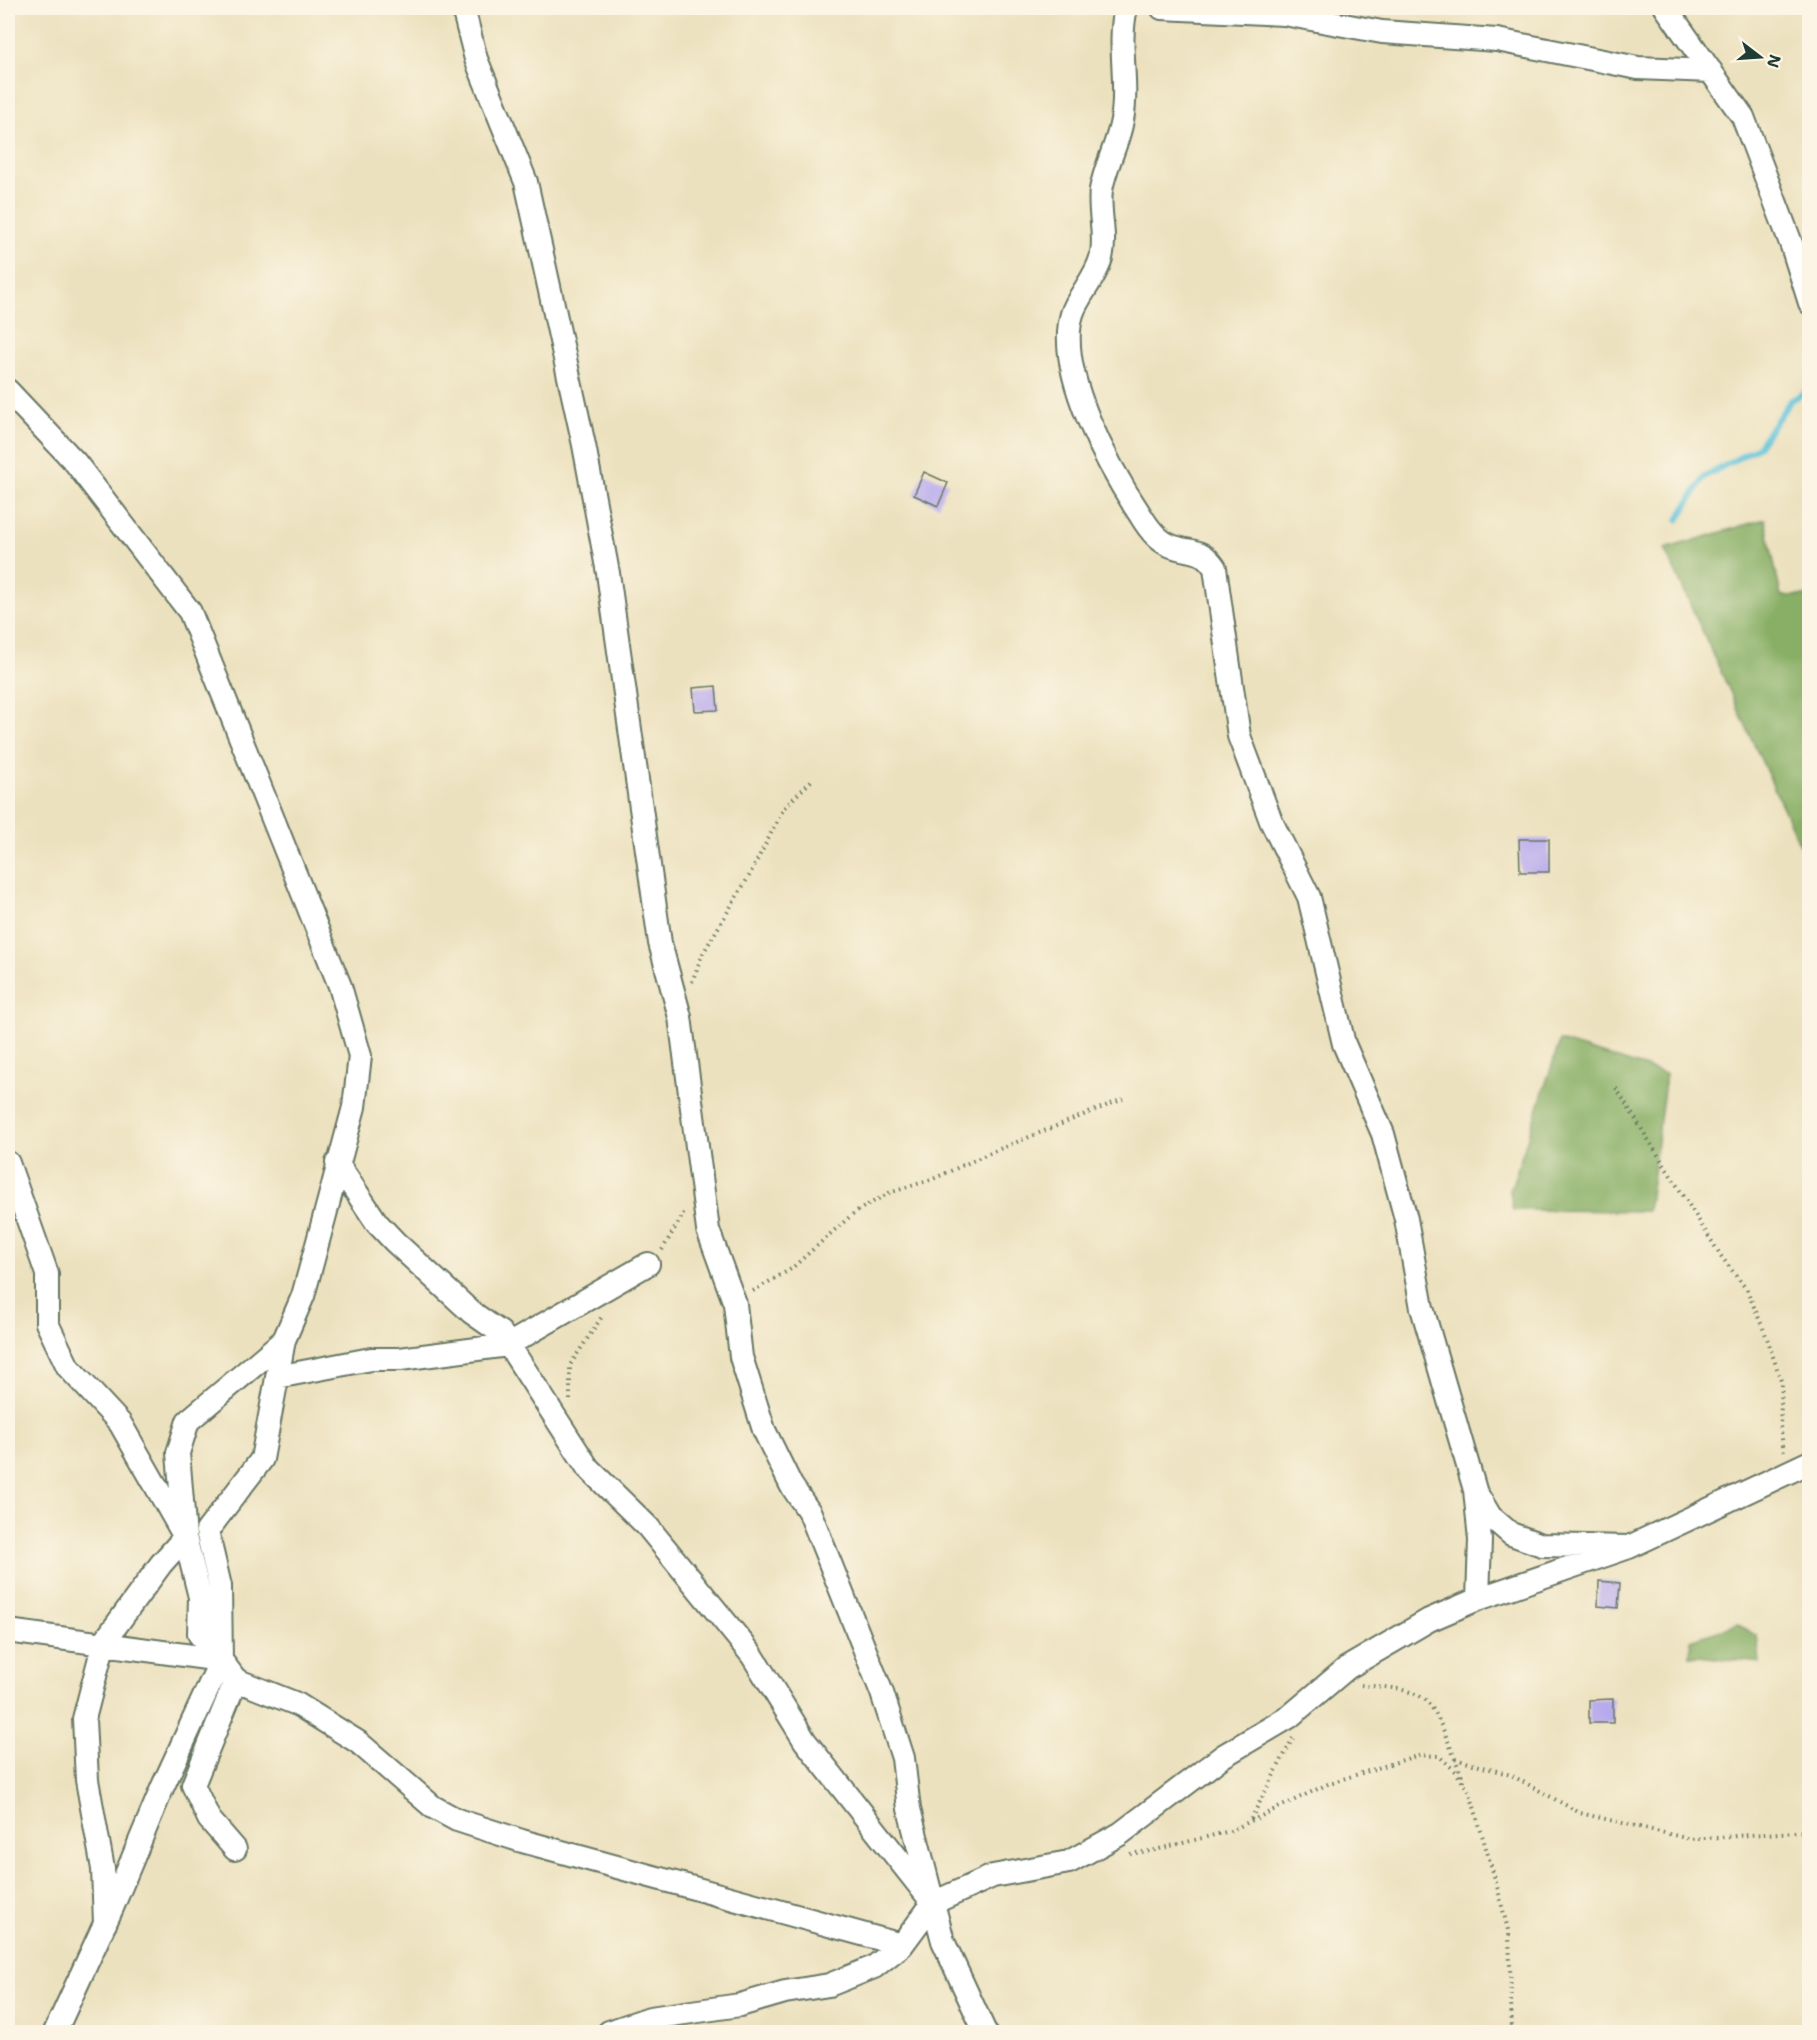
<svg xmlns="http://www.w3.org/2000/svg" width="1817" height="2040" font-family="'Shantell Sans',sans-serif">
<rect width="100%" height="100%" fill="#fcf5e5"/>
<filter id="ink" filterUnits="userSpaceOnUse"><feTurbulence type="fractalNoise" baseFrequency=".0167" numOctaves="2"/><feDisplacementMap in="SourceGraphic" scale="12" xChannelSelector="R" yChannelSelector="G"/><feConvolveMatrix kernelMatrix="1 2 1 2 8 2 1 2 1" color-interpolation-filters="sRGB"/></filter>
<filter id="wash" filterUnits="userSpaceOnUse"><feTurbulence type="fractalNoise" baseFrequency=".008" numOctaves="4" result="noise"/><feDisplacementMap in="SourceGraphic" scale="24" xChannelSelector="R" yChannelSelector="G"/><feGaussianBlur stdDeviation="1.35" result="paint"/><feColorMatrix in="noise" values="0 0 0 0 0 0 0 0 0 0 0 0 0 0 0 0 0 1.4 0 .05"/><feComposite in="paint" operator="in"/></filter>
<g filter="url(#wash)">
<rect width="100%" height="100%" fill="#ece1be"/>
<path fill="#88af65" stroke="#54764c" stroke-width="1.5" d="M 1765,519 L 1781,596 L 1809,596 L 1809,865 L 1665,549 Z
M 1560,1041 L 1666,1074 L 1648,1211 L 1513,1210 L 1510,1191 Z
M 1738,1624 L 1757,1636 L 1760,1663 L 1690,1655 L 1691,1640 Z"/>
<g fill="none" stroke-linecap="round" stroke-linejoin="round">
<path stroke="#5cc2da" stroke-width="6" d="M 1678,520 L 1704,477 L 1758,447 L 1790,401 L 1810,389"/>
</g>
<g id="blocks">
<path fill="#b6a8ed" d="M 924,472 L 948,483 L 938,506 L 914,495 Z
M 716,686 L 718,710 L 695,711 L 693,688 Z
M 1519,839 L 1549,839 L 1549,872 L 1520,872 Z
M 1599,1581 L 1620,1583 L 1618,1608 L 1598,1606 Z
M 1613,1699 L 1613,1723 L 1589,1723 L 1589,1700 Z"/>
</g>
</g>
<g filter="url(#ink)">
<use href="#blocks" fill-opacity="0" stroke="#677664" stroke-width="1.5"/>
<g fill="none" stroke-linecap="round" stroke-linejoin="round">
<defs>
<path id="street" d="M 463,8 L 476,59 L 526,182 L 584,445 L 608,573 L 660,943 L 680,1017 L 708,1230 L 735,1304 L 741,1357 L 764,1430 L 791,1485 L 810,1513 L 882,1693 L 903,1758 L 909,1809 L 933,1903
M 1126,8 C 1117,45 1129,83 1122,120 C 1118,144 1105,166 1101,190 C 1098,212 1107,236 1101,258 C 1096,278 1078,295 1072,314 C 1055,372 1110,469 1141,516 C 1147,526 1157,540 1169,545 C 1189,554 1201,546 1215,568 L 1239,736 L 1271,821 L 1309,897 L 1344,1044 L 1383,1134 L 1406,1219 L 1422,1308 L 1475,1490 L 1480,1540 L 1478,1599
M 1162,8 L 1284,14 L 1382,32 L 1497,40 L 1638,68 L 1711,71
M 1666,8 L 1743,117 L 1792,246 L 1810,303
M 8,391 L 75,462 L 190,612 L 340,986 L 360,1056 L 354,1107 L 318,1241 L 303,1296 L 284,1340 L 188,1421 L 178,1453 L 185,1537 L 161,1564 L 104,1642 L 84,1719 L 87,1780 L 103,1869 L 105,1924
M 8,1163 L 47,1274 L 47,1323 L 68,1367 L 120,1423 L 185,1537 L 200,1597 L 199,1634 L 221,1660
M 337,1163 L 377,1223 L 395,1242 L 471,1312 L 501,1333 L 588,1468 L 648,1527 L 752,1655 L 805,1741 L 933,1903 L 943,1941 L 985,2032
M 277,1377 L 371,1359 L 400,1359 L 508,1345 L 648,1264
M 1478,1496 L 1490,1516 L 1511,1534 L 1542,1545 L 1629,1547 L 1810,1462
M 8,1631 L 221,1660 L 236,1680 L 297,1704 L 358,1742 L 433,1807 L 457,1820 L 522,1841 L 902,1945
M 235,1849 L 209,1819 L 193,1785 L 236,1680
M 55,2032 L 112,1908 L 163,1786 L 221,1660 L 220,1586 L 207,1531 L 262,1459 L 284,1340
M 609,2032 L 650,2018 L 740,2005 L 785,1992 L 829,1985 L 874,1967 L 902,1945 L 933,1903 L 993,1876 L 1069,1862 L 1120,1834 L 1223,1756 L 1289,1717 L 1347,1668 L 1429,1620 L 1478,1599 L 1629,1547"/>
</defs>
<use href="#street" stroke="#677664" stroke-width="26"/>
<path stroke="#677664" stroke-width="4" stroke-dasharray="1.5 4.5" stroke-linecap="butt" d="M 692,982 L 702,955 L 749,876 L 784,808 L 814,778
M 1616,1088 L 1721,1256 L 1747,1290 L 1767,1338 L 1782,1384 L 1780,1426 L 1784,1451
M 662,1250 L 684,1213
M 753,1291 L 791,1269 L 855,1212 L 889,1193 L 933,1179 L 992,1152 L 1123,1099
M 570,1400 L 570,1365 L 603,1315
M 1361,1685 C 1381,1687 1417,1687 1430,1705 C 1441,1719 1456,1763 1464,1781
M 1455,1759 L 1511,1775 L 1580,1813 L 1690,1839 L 1810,1831
M 1251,1819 L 1293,1738
M 1130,1854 L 1155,1850 L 1230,1831 L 1330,1783 L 1419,1755 L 1439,1756 L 1456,1772 L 1470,1793 L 1497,1886 L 1509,1934 L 1512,2032"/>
<use href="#street" stroke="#fff" stroke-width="22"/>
</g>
</g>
<rect width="1817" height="2040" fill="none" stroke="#fcf5e5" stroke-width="30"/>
<g transform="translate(1760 57) rotate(107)" stroke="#fcf5e5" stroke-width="4.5" paint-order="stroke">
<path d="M0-4.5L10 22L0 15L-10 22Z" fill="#1f3d34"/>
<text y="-9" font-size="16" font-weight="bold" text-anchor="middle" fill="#1f3d34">N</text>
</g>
</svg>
